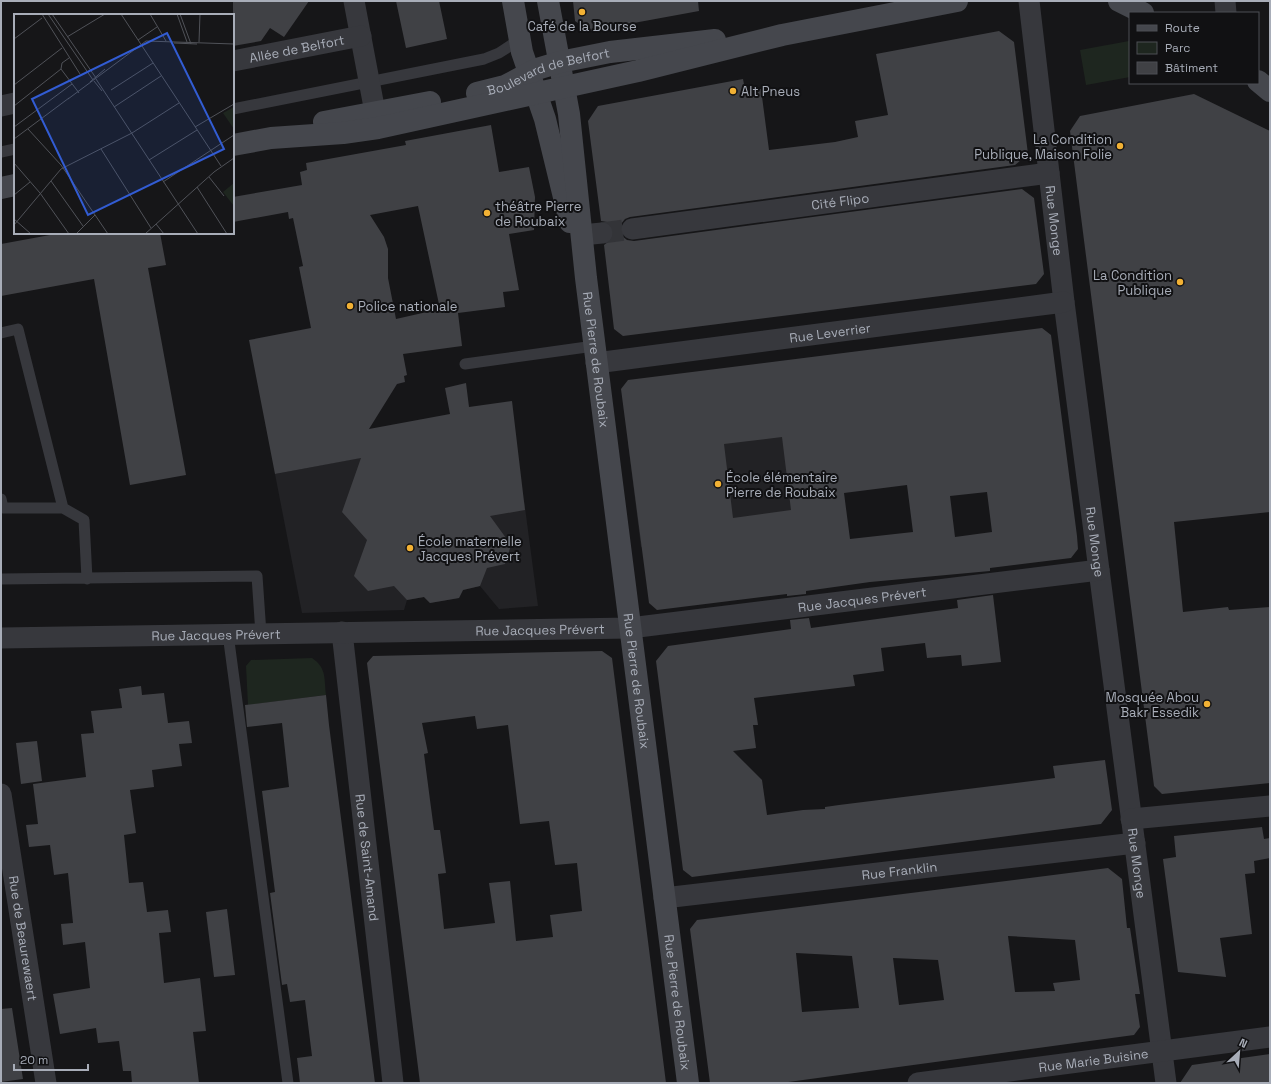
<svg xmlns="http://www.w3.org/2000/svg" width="1271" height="1084" font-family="'Space Grotesk',sans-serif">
<rect width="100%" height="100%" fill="#161618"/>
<path fill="#222225" d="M 794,421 L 807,524 L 641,547 L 628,443 Z
M 458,439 L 481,506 L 524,500 L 538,606 L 499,609 L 480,586 L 463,590 L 459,598 L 430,603 L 424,597 L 407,600 L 404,610 L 302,613 L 275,474 Z"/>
<path fill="#1e261f" d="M 1129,41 L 1130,77 L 1086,85 L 1080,50 Z
M 312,658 C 327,668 324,679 326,695 L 248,705 L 246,666 L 251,660 Z"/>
<path fill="#404145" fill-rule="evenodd" d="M 233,1 L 309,1 L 284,37 L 270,28 L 261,41 L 233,46 Z
M 396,1 L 439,1 L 447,39 L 406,48 Z
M 573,1 L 698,1 L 699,11 L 590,31 L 575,21 Z
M 999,31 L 1014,42 L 1028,154 L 1015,165 L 630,217 L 625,219 L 621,224 L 620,231 L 622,236 L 627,240 L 634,241 L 1022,189 L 1034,198 L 1044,274 L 1036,284 L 623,336 L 614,329 L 604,245 L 613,238 L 614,231 L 611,226 L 607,222 L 601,221 L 588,121 L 598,106 L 743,79 L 745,90 L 761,89 L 769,150 L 835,142 L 858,137 L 855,121 L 888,115 L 876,54 Z
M 1194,94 L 1270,131 L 1270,512 L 1174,522 L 1183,612 L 1228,607 L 1229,610 L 1270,607 L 1270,783 L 1162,794 L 1154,786 L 1070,131 L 1080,116 Z
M 491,125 L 499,172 L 529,167 L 535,197 L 534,230 L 509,234 L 519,290 L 503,292 L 505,307 L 458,313 L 462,346 L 403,354 L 407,375 L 404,376 L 405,382 L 397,384 L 369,429 L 450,414 L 445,388 L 466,383 L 469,407 L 512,401 L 525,510 L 490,516 L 511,545 L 505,564 L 487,568 L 480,586 L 463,590 L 459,598 L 430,603 L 424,597 L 407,600 L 394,586 L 368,591 L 354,576 L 367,540 L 342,512 L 361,458 L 275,474 L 249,340 L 311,328 L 299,267 L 303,266 L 293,218 L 289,219 L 288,212 L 233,222 L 233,197 L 302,185 L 300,172 L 307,170 L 306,163 L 406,145 L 405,141 ZM 418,206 L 440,309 L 396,319 L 388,278 L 388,249 L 384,237 L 370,215 Z
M 61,233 L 160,233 L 166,265 L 148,268 L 186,475 L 130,485 L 94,279 L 1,296 L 1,244 Z
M 1042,328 L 1051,335 L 1077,536 L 1078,549 L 1071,558 L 990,568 L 990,571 L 870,582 L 806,591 L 806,594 L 787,596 L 787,594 L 657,610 L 649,603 L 621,389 L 628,380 ZM 782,437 L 791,510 L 733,518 L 724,444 ZM 907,485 L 913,532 L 850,539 L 844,493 ZM 987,492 L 992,532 L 955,537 L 950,496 Z
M 993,595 L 1001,662 L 962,666 L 961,655 L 927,658 L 925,643 L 881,648 L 884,671 L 853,675 L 855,686 L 754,698 L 758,725 L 753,725 L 756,748 L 733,751 L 762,780 L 767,815 L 803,810 L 825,809 L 825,807 L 839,805 L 1055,778 L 1053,766 L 1105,760 L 1112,810 L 1101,824 L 692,877 L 683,870 L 656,661 L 668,646 L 791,629 L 790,620 L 809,618 L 811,628 L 958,608 L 957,600 Z
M 602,651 L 612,658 L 666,1083 L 420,1083 L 367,663 L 373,656 ZM 475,716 L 477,729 L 508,725 L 520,824 L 549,821 L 555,865 L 577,863 L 582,911 L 550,915 L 553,937 L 516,941 L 510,881 L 489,883 L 495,923 L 444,929 L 438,874 L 446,873 L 440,830 L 434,830 L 430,800 L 424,754 L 428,753 L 422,723 Z
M 141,686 L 142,695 L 164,693 L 168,723 L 189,721 L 192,743 L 179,744 L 182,766 L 152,770 L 154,787 L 130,790 L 136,833 L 124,835 L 129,883 L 143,882 L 147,912 L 168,910 L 171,932 L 159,933 L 164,983 L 200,978 L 206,1031 L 193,1032 L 199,1083 L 132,1083 L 131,1071 L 123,1071 L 119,1041 L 98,1043 L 96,1028 L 60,1034 L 53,994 L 90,988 L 85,942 L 63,945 L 61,924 L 73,923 L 68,873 L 54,875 L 50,845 L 29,847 L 26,825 L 38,824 L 33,784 L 86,777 L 81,734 L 94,733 L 91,711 L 122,708 L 119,689 Z
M 326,695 L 329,725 L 375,1083 L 300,1083 L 297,1058 L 312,1056 L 305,1000 L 290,1002 L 287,984 L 282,985 L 270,893 L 275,892 L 262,791 L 289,787 L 282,723 L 247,727 L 245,705 Z
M 37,741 L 42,781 L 21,784 L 16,743 Z
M 1262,827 L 1264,839 L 1270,838 L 1270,858 L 1254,861 L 1255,873 L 1245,874 L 1252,934 L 1220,938 L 1226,977 L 1178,972 L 1163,859 L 1176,857 L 1174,836 Z
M 1108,868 L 1122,879 L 1127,928 L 1130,928 L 1140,994 L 1135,994 L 1140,1027 L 1134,1035 L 781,1083 L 710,1083 L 690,929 L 697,920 ZM 1008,936 L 1075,940 L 1080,980 L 1053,983 L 1055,991 L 1015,992 ZM 796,953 L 852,956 L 859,1008 L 802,1012 ZM 893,958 L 938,960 L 944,1000 L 899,1005 Z
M 227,909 L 235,975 L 214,977 L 206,912 Z
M 12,1008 L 23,1079 L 1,1082 L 1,1009 Z
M 1270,1054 L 1270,1083 L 1180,1083 L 1192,1065 Z"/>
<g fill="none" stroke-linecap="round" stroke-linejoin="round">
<path stroke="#333438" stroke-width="21" stroke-dasharray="21 10" stroke-linecap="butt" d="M 602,233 L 632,229"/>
<path stroke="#37383d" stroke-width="11" d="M 233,109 L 484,59 L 499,53 L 519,40
M 1,152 L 15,149
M 1,333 L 18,329 L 63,508 L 3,508 L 1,499
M 465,364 L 594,346
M 63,508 L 84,520 L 87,579
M 1,579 L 257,576 L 261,634
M 228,634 L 288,1083"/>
<g stroke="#37383d" stroke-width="21">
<path d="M 354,1 L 378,128"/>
<path id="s1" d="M 1029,1 L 1064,302 L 1166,1083"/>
<path d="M 1225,1 L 1226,13"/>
<path id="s2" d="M 233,61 L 361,36"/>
<path d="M 1,106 L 15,103"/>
<path id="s3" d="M 632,229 L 1049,173"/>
<path d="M 582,235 L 602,233"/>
<path id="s4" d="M 596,363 L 1064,302"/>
<path id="s5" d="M 342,632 L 393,1083"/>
<path id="s6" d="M 1,638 L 630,628 L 1099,570"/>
<path id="s7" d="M 1,794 L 46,1083"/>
<path d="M 1131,819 L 1270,806"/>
<path id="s8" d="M 664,898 L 1135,843"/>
<path id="s9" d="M 918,1083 L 1270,1037"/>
</g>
<g stroke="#45474d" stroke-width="22">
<path d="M 513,1 L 522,52 L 545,119 L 570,222"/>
<path id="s10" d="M 548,1 L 569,114 L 586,278 L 688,1083"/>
<path d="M 1119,1 L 1143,13"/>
<path d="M 1258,81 L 1270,91"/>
<path id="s11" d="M 477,93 L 505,86 L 537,69 L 560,62 L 610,52 L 715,40"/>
<path d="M 324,122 L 430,102"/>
<path d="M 233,145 L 271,138 L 343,133 L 378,128 L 638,71 L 782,35 L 957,1"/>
<path d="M 1,188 L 15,185"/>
</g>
</g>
<g fill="#f2b134" stroke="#111113" stroke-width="1.5">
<circle cx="582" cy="12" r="4"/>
<circle cx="733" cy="91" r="4"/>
<circle cx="1120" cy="146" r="4"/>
<circle cx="487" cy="213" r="4"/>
<circle cx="1180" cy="282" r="4"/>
<circle cx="350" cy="306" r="4"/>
<circle cx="718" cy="484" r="4"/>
<circle cx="410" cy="548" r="4"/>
<circle cx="1207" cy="704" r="4"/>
</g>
<g text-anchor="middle" stroke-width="4" stroke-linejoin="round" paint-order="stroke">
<g font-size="13" fill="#a8adb8" stroke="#111113" text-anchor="start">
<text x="582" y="31" text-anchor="middle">Café de la Bourse</text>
<text x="741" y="96">Alt Pneus</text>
<text x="1112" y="144" text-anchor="end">La Condition<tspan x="1112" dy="15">Publique, Maison Folie</tspan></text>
<text x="495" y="211">théâtre Pierre<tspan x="495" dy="15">de Roubaix</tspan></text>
<text x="1172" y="280" text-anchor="end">La Condition<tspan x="1172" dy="15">Publique</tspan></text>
<text x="358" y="311">Police nationale</text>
<text x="726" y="482">École élémentaire<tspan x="726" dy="15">Pierre de Roubaix</tspan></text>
<text x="418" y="546">École maternelle<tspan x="418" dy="15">Jacques Prévert</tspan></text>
<text x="1199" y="702" text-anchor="end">Mosquée Abou<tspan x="1199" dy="15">Bakr Essedik</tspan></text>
</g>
<g font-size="13" fill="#a8adb8" stroke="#111113">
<text dy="5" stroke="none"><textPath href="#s2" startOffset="65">Allée de Belfort</textPath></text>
<text dy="5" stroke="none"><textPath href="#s11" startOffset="75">Boulevard de Belfort</textPath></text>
<text dy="5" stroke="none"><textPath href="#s3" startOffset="210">Cité Flipo</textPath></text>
<text dy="5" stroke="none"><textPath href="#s1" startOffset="221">Rue Monge</textPath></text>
<text dy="5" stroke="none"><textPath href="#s4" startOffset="236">Rue Leverrier</textPath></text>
<text dy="5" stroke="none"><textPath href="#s10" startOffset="362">Rue Pierre de Roubaix</textPath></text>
<text dy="5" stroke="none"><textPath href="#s1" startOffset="545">Rue Monge</textPath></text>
<text dy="5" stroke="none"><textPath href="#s6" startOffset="863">Rue Jacques Prévert</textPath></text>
<text dy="5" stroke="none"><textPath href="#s6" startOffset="539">Rue Jacques Prévert</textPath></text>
<text dy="5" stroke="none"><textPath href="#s6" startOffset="215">Rue Jacques Prévert</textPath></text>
<text dy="5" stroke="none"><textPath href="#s10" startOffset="686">Rue Pierre de Roubaix</textPath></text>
<text dy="5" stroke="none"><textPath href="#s5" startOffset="227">Rue de Saint-Amand</textPath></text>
<text dy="5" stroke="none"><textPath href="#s1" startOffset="869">Rue Monge</textPath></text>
<text dy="5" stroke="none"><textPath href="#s8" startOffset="237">Rue Franklin</textPath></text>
<text dy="5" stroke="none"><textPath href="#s7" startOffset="146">Rue de Beaurewaert</textPath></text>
<text dy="5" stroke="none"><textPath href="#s10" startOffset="1010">Rue Pierre de Roubaix</textPath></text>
<text dy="5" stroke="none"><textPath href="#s9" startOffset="177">Rue Marie Buisine</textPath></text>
</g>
</g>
<g transform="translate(14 14)">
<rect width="220" height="220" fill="#161618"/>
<path d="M 220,93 L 220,115 L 209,99 ZM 220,169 L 220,192 L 209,178 Z" fill="#1e261f"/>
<path fill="none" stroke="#505258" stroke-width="1" d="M 28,0 L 66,60M 34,0 L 79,66M 38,0 L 82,64M 107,0 L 207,152M 136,0 L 152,27M 163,0 L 173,28M 166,0 L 177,30M 53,23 L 91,0M 0,25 L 28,4M 124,26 L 143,13M 185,28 L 186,0M 160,29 L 183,30M 47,55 L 65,79M 82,65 L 184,220M 80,67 L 88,77M 76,68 L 91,55M 0,71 L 48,34M 97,76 L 139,49M 54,85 L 132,27 L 220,30M 0,92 L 47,55 L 48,49 L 55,44M 100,93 L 147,62M 0,113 L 58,70M 181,113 L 220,90M 14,115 L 47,151 L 94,220M 0,125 L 55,84M 87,135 L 137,214M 135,146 L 183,116M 0,149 L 26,179 L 55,220M 195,163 L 210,182M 37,167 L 69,212M 149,168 L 220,121M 183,173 L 213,220M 0,181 L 16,168M 0,205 L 17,220M 142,210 L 150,220M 0,211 L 47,155 L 118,119 L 165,89M 62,220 L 81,201M 131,220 L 200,158 L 220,144"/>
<path fill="#325cd3" fill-opacity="0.15" stroke="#325cd3" stroke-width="2" d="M 153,19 L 210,135 L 74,201 L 18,85 Z"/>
<rect width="220" height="220" fill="none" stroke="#a8adb8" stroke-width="2"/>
</g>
<rect width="1271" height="1084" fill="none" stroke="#a8adb8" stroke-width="4"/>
<rect x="1129" y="12" width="130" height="72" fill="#111113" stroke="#4d4f55"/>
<rect x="1137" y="25" width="20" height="6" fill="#45474d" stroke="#4d4f55"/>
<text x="1165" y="32" font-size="12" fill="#a8adb8">Route</text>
<rect x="1137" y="42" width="20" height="12" fill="#1e261f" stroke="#4d4f55"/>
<text x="1165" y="52" font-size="12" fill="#a8adb8">Parc</text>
<rect x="1137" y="62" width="20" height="12" fill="#404145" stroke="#4d4f55"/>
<text x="1165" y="72" font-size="12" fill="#a8adb8">Bâtiment</text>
<g transform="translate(1239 1052) rotate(26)" stroke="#111113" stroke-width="3" paint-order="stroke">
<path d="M0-3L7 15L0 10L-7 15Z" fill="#a8adb8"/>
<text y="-6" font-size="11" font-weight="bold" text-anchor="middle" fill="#a8adb8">N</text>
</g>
<path d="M14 1064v6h74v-6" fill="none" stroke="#a8adb8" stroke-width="2"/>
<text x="20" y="1064" font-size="12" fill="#a8adb8" stroke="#111113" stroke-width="3" paint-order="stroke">20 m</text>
</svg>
